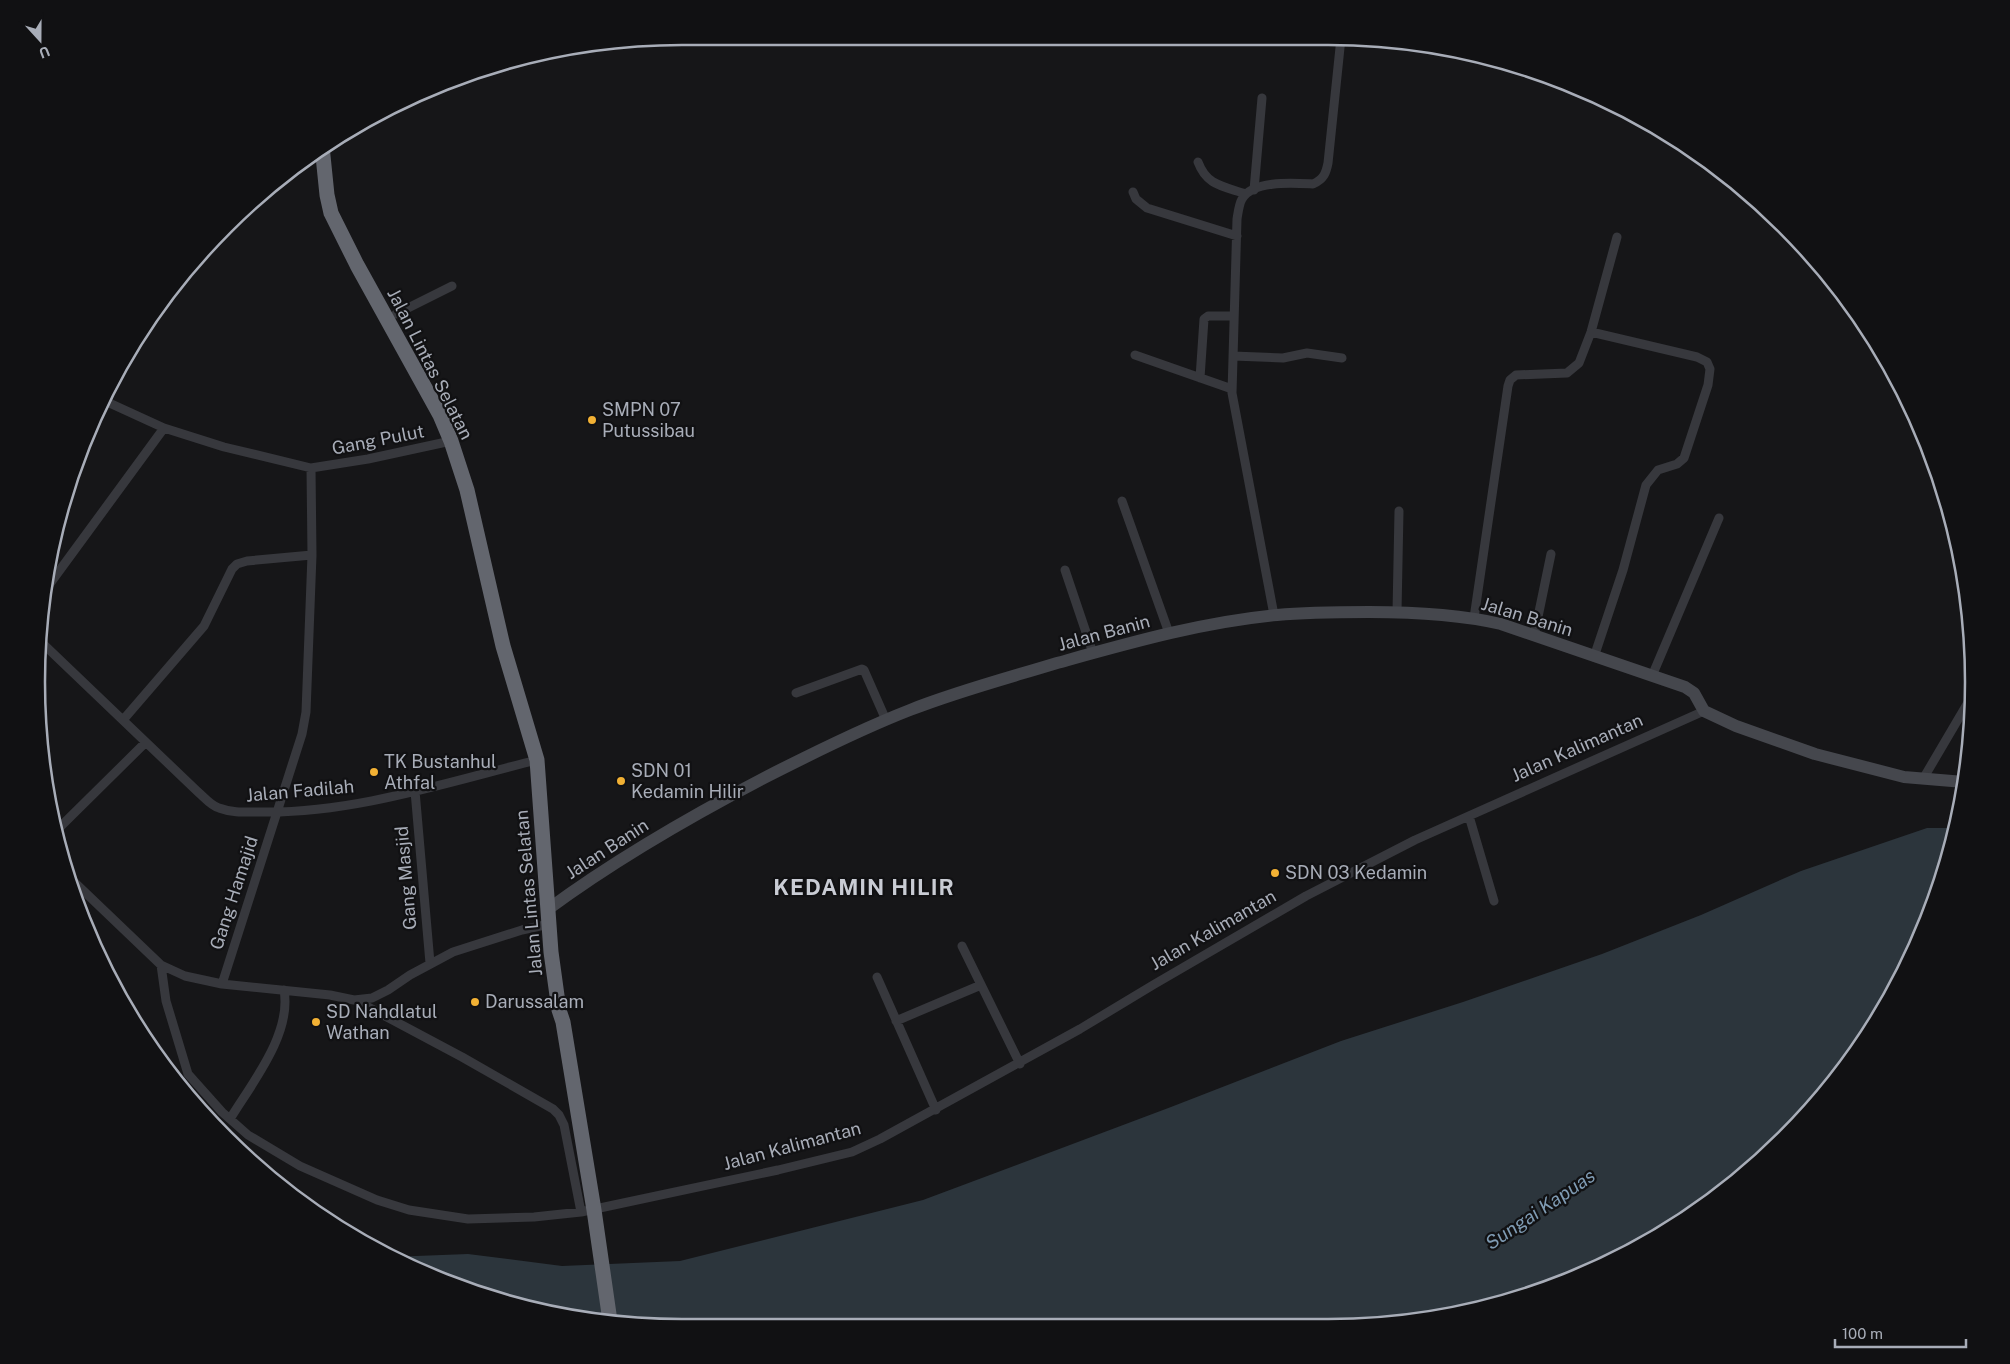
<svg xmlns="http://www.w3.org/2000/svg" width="2010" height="1364" font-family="'Public Sans',sans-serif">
<rect width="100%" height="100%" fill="#161618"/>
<path fill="#2c353c" d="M 1927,828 L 1955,828 L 1925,929 L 1865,1041 L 1785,1138 L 1687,1219 L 1575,1278 L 1454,1315 L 1328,1328 L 682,1328 L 556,1315 L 396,1261 L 390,1257 L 468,1254 L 562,1266 L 680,1261 L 923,1200 L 1171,1107 L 1341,1041 L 1463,1002 L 1602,954 L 1701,915 L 1801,871 Z"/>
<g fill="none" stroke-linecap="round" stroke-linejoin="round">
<path stroke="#37383d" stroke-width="9" d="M 1198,162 C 1207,186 1223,186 1246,194
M 1254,190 L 1262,98
M 1133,192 L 1136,199 L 1147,208 L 1237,236
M 396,314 L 452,286
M 1591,332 L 1697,357 L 1707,362 L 1710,369 L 1708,385 L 1684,458 L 1677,464 L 1658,470 L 1646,485 L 1623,570 L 1594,657
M 1135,355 L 1232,389
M 1233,356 L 1283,358 L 1307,353 L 1342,358
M 1200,378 L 1204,319 L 1208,316 L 1234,316
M 105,401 L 164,428 L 224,447 L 311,468 L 368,459 L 451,441
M 1122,501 L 1169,633
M 1065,570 L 1093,653
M 46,589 L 164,428
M 1397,612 L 1399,511
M 1274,615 L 1232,393 L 1237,219 C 1238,213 1239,204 1242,199 C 1253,180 1293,183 1313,184 C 1324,179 1326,173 1328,163 L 1341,38
M 1474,618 L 1508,386 L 1510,380 L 1516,375 L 1567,373 L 1579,363 L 1591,332 L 1617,237
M 1534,636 L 1551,554
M 38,639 L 198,792 C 204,797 211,806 219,808 C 232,813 246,812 260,812 C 352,814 448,782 537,760
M 1652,676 L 1719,518
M 796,693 L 862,669 L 864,670 L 886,720
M 123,720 L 204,626 L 232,569 L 237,564 L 247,561 L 312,555
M 1923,779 L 1973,694
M 415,791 L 430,963
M 1469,816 L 1494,901
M 56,831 L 145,743
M 69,877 L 161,965 L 185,976 L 222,984 L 330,995 L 354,1000 L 372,998 L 388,990 L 410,975 L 453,952 L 522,930 L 549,924
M 962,946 L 1020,1064
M 161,965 L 166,1001 L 188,1074 L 222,1112 L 248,1135 L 300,1166 L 377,1200 L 409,1210 L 468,1219 L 534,1217 L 581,1212 L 778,1170 L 852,1152 L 880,1139 L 1080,1029 L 1153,985 L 1306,896 L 1415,840 L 1704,711
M 877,977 L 936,1110
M 222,984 L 302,734 L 306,712 L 312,555 L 311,468
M 355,1000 L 462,1057 L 553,1109 L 559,1115 L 564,1125 L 581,1212
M 896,1021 L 981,985
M 230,1119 C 252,1083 292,1034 284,990"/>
<path stroke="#45474d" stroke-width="12" d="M 547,910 C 616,859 691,816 766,777 C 813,753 861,729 910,710 C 958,691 1008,678 1057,663 C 1129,643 1202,622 1277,615 C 1308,612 1338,612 1369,612 C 1414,612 1458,614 1501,624 L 1685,687 L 1694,693 L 1704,711 L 1736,726 L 1815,754 L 1904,777 L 1964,782"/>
<path stroke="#63666e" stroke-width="15" d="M 322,146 L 327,195 L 331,213 L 357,265 L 440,415 L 451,441 L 467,490 L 503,646 L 537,760 L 551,952 L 559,1010 L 563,1022 L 594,1210 L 610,1321"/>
</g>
<g fill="#f2b134" stroke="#111113" stroke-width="2">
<circle cx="592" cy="420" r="5"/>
<circle cx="374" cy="772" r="5"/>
<circle cx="621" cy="781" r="5"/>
<circle cx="1275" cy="873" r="5"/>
<circle cx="475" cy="1002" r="5"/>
<circle cx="316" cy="1022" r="5"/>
</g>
<g text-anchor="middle" stroke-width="4.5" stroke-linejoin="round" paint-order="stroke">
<g font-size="18" fill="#a8adb8" stroke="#111113">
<text transform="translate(430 364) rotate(63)" y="6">Jalan Lintas Selatan</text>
<text transform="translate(378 440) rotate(-11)" y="6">Gang Pulut</text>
<text transform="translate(1527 617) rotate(17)" y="6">Jalan Banin</text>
<text transform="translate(1104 633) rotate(-15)" y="6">Jalan Banin</text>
<text transform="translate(1577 748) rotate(-24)" y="6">Jalan Kalimantan</text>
<text transform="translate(300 791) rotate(-5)" y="6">Jalan Fadilah</text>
<text transform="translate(607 849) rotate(-33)" y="6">Jalan Banin</text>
<text transform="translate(406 878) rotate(-95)" y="6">Gang Masjid</text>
<text transform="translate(234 893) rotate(-72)" y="6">Gang Hamajid</text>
<text transform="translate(529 893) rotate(-95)" y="6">Jalan Lintas Selatan</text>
<text transform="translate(1213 930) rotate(-30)" y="6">Jalan Kalimantan</text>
<text transform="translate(792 1146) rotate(-15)" y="6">Jalan Kalimantan</text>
</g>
<g font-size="18" fill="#a8adb8" stroke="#111113" text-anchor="start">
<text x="602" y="416">SMPN 07<tspan x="602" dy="21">Putussibau</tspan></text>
<text x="384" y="768">TK Bustanhul<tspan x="384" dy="21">Athfal</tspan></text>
<text x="631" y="777">SDN 01<tspan x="631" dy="21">Kedamin Hilir</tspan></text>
<text x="1285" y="879">SDN 03 Kedamin</text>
<text x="485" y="1008">Darussalam</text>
<text x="326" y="1018">SD Nahdlatul<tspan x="326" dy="21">Wathan</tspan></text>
</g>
<g font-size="19" font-style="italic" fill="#7f9bb3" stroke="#111113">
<text transform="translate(1540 1209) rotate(-34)" y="7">Sungai Kapuas</text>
</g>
<g font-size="22" font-weight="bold" letter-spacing="1" fill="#c9ccd4" stroke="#111113">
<text x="864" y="895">KEDAMIN HILIR</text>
</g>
</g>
<path d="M0 0H2010V1364H0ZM682 45H1328A637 637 0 0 1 1965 682V682A637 637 0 0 1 1328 1319H682A637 637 0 0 1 45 682V682A637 637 0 0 1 682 45Z" fill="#111113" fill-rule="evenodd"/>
<path fill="none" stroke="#a8adb8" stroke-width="2.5" d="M682 45H1328A637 637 0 0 1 1965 682V682A637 637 0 0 1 1328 1319H682A637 637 0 0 1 45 682V682A637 637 0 0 1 682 45Z"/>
<g transform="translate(40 40) rotate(159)" stroke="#111113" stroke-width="4" paint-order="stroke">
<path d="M0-4L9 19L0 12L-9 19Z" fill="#a8adb8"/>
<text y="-8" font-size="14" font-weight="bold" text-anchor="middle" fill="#a8adb8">U</text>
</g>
<path d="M1835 1339v8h131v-8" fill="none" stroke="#a8adb8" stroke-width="2.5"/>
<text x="1842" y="1339" font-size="15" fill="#a8adb8" stroke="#111113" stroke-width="4" paint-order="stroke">100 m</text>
</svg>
